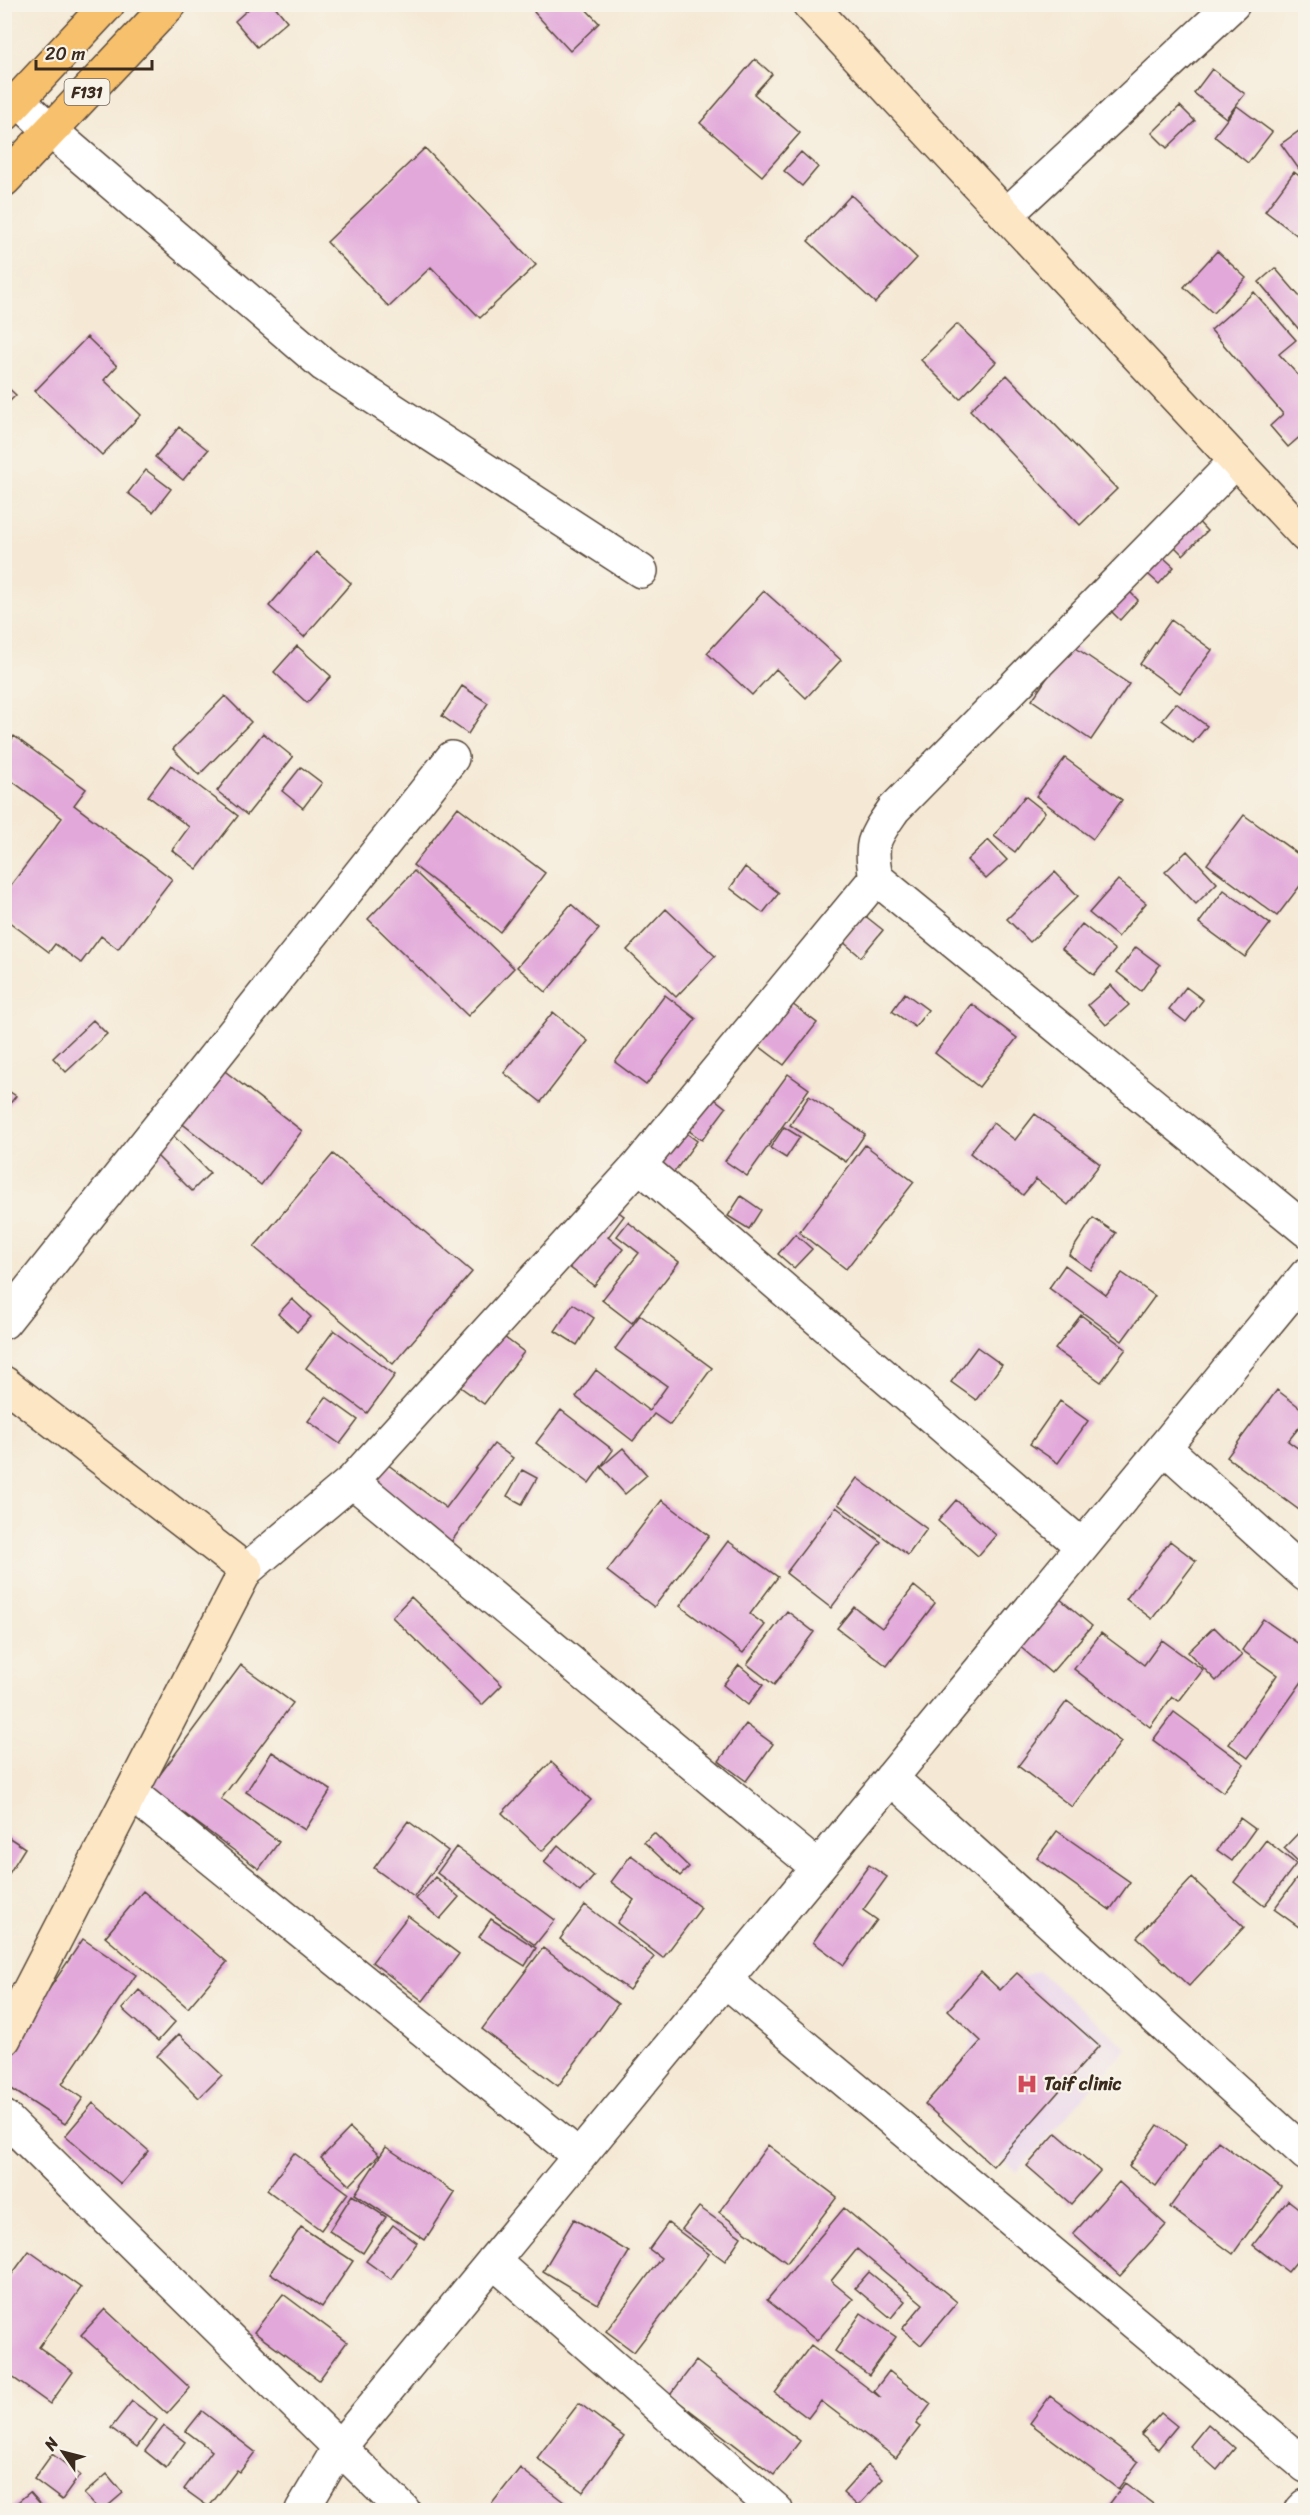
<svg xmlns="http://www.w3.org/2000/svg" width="1310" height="2515" font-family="Sriracha,sans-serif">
<rect width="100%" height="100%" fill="#f7f3e8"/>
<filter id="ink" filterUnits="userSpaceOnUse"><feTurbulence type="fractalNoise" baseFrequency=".0167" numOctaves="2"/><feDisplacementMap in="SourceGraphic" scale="12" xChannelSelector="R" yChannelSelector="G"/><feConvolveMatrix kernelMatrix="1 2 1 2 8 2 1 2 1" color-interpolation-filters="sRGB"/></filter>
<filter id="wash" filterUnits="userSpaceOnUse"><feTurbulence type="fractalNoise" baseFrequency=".008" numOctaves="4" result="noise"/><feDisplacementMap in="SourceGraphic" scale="24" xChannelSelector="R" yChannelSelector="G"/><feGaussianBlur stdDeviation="1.35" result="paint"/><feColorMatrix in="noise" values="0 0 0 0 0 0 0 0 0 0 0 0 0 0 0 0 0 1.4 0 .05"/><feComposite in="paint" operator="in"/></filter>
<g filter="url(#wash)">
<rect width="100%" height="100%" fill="#f5e9d5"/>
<path fill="#e9d2ee" d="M 1038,1971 L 1127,2048 L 1017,2172 L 950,2120 L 985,1990 Z"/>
<g id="blocks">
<path fill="#e2a8da" d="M 254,4 L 273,4 L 287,21 L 257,47 L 235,21 Z
M 541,4 L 581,4 L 599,23 L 570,51 L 534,12 Z
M 755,59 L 772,74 L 754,94 L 800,133 L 762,176 L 700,123 Z
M 1212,69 L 1245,94 L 1226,118 L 1194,93 Z
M 1180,106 L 1195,121 L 1167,148 L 1152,133 Z
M 1237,106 L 1272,132 L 1248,163 L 1214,136 Z
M 1306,126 L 1306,168 L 1301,172 L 1281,144 Z
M 425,148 L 536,265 L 480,318 L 431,267 L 389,307 L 327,242 Z
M 801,152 L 818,167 L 802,186 L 784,171 Z
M 1294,172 L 1306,181 L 1306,226 L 1298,236 L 1265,211 Z
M 851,195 L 917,258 L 875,303 L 808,241 Z
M 1217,251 L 1246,278 L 1213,313 L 1184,287 Z
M 1275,268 L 1306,304 L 1306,330 L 1302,333 L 1259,282 Z
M 1254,292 L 1296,340 L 1279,354 L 1306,384 L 1306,437 L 1303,434 L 1288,447 L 1270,426 L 1283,414 L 1211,330 Z
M 957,324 L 996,362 L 960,399 L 921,360 Z
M 87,337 L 117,366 L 104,380 L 141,415 L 102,455 L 35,391 Z
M 1007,375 L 1117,489 L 1080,525 L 970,410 Z
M 4,384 L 16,395 L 4,407 Z
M 179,427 L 208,450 L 183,480 L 155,457 Z
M 146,470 L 171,489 L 153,512 L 128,493 Z
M 1192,515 L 1207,531 L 1183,555 L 1167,539 Z
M 1155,550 L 1174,567 L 1159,584 L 1140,567 Z
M 316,552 L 351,583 L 304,637 L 269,606 Z
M 1122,584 L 1138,600 L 1120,620 L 1103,603 Z
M 764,591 L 841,660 L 806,698 L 776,669 L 752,695 L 707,653 Z
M 1171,620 L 1212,650 L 1180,693 L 1140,664 Z
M 1070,644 L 1129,684 L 1091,740 L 1032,700 Z
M 297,646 L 331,676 L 307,703 L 274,672 Z
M 462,686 L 488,703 L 468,734 L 442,716 Z
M 225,696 L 251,722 L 199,775 L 173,749 Z
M 1176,703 L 1207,726 L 1193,743 L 1162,720 Z
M 263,733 L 293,757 L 247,815 L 217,791 Z
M 14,736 L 86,789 L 74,805 L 172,879 L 118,949 L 101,936 L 81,963 L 55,944 L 49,952 L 4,918 L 4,894 L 62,818 L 4,775 L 4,750 Z
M 1065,758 L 1122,800 L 1093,839 L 1036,796 Z
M 171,765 L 238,816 L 197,869 L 172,850 L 189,827 L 148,796 Z
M 301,767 L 322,783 L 303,808 L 282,791 Z
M 1025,796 L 1045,812 L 1015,852 L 994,836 Z
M 458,807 L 545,873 L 500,932 L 413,865 Z
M 1244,815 L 1306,860 L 1306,878 L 1277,916 L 1207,864 Z
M 988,840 L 1007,860 L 986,879 L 967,860 Z
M 1187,851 L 1217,883 L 1196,904 L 1165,872 Z
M 745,867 L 779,893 L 763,913 L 730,888 Z
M 414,871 L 514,968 L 468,1016 L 368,919 Z
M 1055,872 L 1078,896 L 1030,942 L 1007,919 Z
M 1118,880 L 1146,903 L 1118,937 L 1089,913 Z
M 1224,890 L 1270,924 L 1245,957 L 1199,923 Z
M 571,904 L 599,929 L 546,992 L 517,967 Z
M 666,909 L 715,956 L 676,997 L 627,950 Z
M 864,915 L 883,930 L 861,957 L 842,941 Z
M 1082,924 L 1115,950 L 1094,975 L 1062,949 Z
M 1136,947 L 1160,965 L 1141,991 L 1117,972 Z
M 1111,985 L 1129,1005 L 1106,1025 L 1088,1005 Z
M 1186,987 L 1203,1000 L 1186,1022 L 1169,1009 Z
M 905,993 L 928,1010 L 915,1027 L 892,1011 Z
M 665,995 L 696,1019 L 646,1085 L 615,1062 Z
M 788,1001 L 817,1023 L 784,1065 L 755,1043 Z
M 972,1004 L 1017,1038 L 979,1087 L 935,1053 Z
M 553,1012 L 588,1041 L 541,1102 L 504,1073 Z
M 93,1020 L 107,1034 L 66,1072 L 53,1058 Z
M 217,1065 L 302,1131 L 261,1185 L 175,1118 Z
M 788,1074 L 809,1089 L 747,1176 L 725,1161 Z
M 4,1088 L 16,1096 L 4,1111 Z
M 706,1092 L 726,1108 L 702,1140 L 681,1125 Z
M 809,1096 L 865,1134 L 846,1162 L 790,1125 Z
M 1035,1114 L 1100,1164 L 1068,1205 L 1036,1179 L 1023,1195 L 970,1153 L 993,1123 L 1015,1140 Z
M 153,1115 L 210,1173 L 192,1191 L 135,1134 Z
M 678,1127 L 697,1141 L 672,1175 L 653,1161 Z
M 784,1127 L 800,1137 L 786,1158 L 770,1148 Z
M 865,1145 L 914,1182 L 846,1269 L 799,1232 Z
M 333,1154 L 472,1272 L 393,1364 L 254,1247 Z
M 741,1196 L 761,1210 L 749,1229 L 728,1216 Z
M 601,1199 L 624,1216 L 608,1237 L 623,1249 L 594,1286 L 556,1257 Z
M 1093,1218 L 1116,1233 L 1091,1270 L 1069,1255 Z
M 628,1222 L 679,1262 L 632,1323 L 602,1300 L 639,1253 L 617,1236 Z
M 795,1234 L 812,1249 L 794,1268 L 778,1254 Z
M 1065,1265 L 1106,1295 L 1122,1273 L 1155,1296 L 1122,1341 L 1049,1288 Z
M 292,1299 L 311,1317 L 297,1332 L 278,1314 Z
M 573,1304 L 594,1318 L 577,1345 L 555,1331 Z
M 640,1315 L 712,1368 L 670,1425 L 654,1414 L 633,1441 L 576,1397 L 596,1370 L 649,1411 L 667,1386 L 615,1349 Z
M 1081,1315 L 1126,1349 L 1101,1382 L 1055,1349 Z
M 481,1320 L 524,1352 L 484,1404 L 441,1373 Z
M 334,1330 L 395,1375 L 367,1413 L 306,1368 Z
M 977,1347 L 1002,1365 L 976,1400 L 951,1382 Z
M 1277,1390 L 1306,1412 L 1306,1419 L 1288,1441 L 1306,1454 L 1306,1515 L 1227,1457 Z
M 326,1397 L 358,1420 L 340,1444 L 308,1421 Z
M 1060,1401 L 1088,1421 L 1058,1463 L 1030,1444 Z
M 561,1410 L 613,1450 L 589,1483 L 536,1443 Z
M 494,1444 L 513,1458 L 451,1542 L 364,1478 L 379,1458 L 446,1508 Z
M 623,1448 L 647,1475 L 625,1494 L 601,1467 Z
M 522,1470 L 537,1478 L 522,1504 L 507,1496 Z
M 857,1478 L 927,1529 L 908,1555 L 838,1504 Z
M 662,1500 L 709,1536 L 654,1607 L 607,1571 Z
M 956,1500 L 996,1535 L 978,1556 L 938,1521 Z
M 836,1507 L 881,1542 L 831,1608 L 786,1573 Z
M 728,1541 L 778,1577 L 750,1614 L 765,1625 L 743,1653 L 680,1606 Z
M 1170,1541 L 1196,1561 L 1152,1619 L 1126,1599 Z
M 914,1586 L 935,1603 L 887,1666 L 837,1628 L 854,1607 L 882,1628 Z
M 411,1597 L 502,1685 L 482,1705 L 392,1617 Z
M 1059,1598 L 1092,1626 L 1051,1673 L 1018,1645 Z
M 787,1611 L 814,1632 L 774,1685 L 747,1664 Z
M 1263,1619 L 1306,1649 L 1306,1676 L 1248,1758 L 1229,1744 L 1277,1675 L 1242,1650 Z
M 1214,1627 L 1242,1655 L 1216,1681 L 1188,1652 Z
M 1101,1633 L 1144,1665 L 1162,1640 L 1203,1670 L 1179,1701 L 1172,1697 L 1150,1727 L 1074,1669 Z
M 241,1665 L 293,1703 L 221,1799 L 279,1842 L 259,1869 L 150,1788 Z
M 739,1665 L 763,1685 L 748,1705 L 723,1685 Z
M 1067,1701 L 1121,1742 L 1072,1807 L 1018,1766 Z
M 1174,1712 L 1244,1764 L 1223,1792 L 1153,1740 Z
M 746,1724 L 773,1744 L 746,1781 L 719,1761 Z
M 272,1752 L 331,1790 L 305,1830 L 246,1792 Z
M 551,1762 L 591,1800 L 542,1851 L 502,1813 Z
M 1240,1818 L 1255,1829 L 1232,1861 L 1217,1850 Z
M 408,1821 L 448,1851 L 414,1897 L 374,1868 Z
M 1306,1825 L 1306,1863 L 1303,1866 L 1284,1848 Z
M 1057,1831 L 1130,1882 L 1110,1910 L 1037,1858 Z
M 654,1833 L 689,1867 L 680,1876 L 644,1842 Z
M 5,1835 L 25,1848 L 5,1880 Z
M 1266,1840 L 1296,1864 L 1264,1906 L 1234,1882 Z
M 558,1845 L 594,1876 L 580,1892 L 544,1862 Z
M 456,1847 L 555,1920 L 535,1945 L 437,1873 Z
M 631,1855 L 701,1908 L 663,1958 L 617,1923 L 634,1900 L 611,1882 Z
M 869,1865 L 887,1877 L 863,1910 L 877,1920 L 844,1965 L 813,1942 Z
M 1300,1874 L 1306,1878 L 1306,1932 L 1274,1909 Z
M 435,1877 L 459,1897 L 440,1919 L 416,1899 Z
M 1192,1878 L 1244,1927 L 1189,1986 L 1137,1937 Z
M 143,1891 L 227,1962 L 188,2008 L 105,1937 Z
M 585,1905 L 654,1957 L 629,1990 L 560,1939 Z
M 408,1916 L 459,1954 L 423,2001 L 372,1962 Z
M 491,1919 L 536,1948 L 525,1966 L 479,1937 Z
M 83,1939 L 136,1975 L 62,2084 L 83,2098 L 65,2124 L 4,2084 L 4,2056 Z
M 543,1948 L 618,2004 L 558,2086 L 482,2029 Z
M 981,1972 L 1000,1990 L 1017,1973 L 1099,2046 L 993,2166 L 925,2104 L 981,2041 L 948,2010 Z
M 139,1990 L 175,2022 L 158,2041 L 122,2009 Z
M 179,2034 L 222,2075 L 199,2098 L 157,2056 Z
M 93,2103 L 149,2151 L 121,2184 L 65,2136 Z
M 1158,2125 L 1186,2145 L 1156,2186 L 1129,2166 Z
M 350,2128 L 379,2155 L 350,2185 L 321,2158 Z
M 1056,2133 L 1100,2171 L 1071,2204 L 1027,2166 Z
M 1218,2141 L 1281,2187 L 1233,2254 L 1170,2207 Z
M 768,2145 L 837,2197 L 787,2263 L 719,2212 Z
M 386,2147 L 455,2193 L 425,2240 L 355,2194 Z
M 294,2153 L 348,2193 L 321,2230 L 267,2190 Z
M 1119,2182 L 1166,2225 L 1120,2276 L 1073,2234 Z
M 352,2195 L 386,2217 L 363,2253 L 329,2231 Z
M 1288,2200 L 1306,2214 L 1306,2250 L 1288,2272 L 1253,2245 Z
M 699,2207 L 741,2237 L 725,2261 L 682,2229 Z
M 844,2208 L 957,2302 L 921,2345 L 902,2329 L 923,2304 L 857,2249 L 831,2281 L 853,2299 L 817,2341 L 767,2300 Z
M 574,2219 L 629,2252 L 598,2304 L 543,2271 Z
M 668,2223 L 709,2254 L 634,2352 L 606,2331 L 661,2258 L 649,2249 Z
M 393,2225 L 417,2243 L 391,2279 L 366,2261 Z
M 301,2227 L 353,2261 L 322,2307 L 270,2273 Z
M 29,2251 L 81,2288 L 39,2347 L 73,2372 L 50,2404 L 4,2371 L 4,2285 Z
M 869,2272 L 905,2301 L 891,2318 L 855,2288 Z
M 283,2294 L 347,2342 L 319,2380 L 254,2332 Z
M 105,2309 L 190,2388 L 167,2414 L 81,2335 Z
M 861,2313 L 896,2337 L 869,2375 L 835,2351 Z
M 811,2345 L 881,2398 L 874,2391 L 889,2371 L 931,2404 L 916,2424 L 920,2427 L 896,2458 L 821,2401 L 808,2418 L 775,2393 Z
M 696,2361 L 800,2441 L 774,2475 L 670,2395 Z
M 1050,2396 L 1138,2462 L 1118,2489 L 1030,2423 Z
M 132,2401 L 157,2420 L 137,2447 L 111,2428 Z
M 579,2403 L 624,2437 L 583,2492 L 537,2458 Z
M 202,2411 L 255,2452 L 240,2472 L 237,2470 L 209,2507 L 184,2489 L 212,2451 L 186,2431 Z
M 1161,2413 L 1177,2426 L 1158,2449 L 1141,2435 Z
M 1208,2424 L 1235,2448 L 1217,2470 L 1190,2446 Z
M 164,2426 L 185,2442 L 166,2468 L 145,2451 Z
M 52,2454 L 80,2475 L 62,2500 L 34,2479 Z
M 868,2465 L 883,2479 L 858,2506 L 843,2493 Z
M 520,2468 L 569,2506 L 565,2510 L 487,2510 Z
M 107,2474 L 123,2493 L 103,2510 L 99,2510 L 84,2494 Z
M 1125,2483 L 1153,2504 L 1148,2510 L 1105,2510 Z
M 30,2492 L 46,2510 L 8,2510 Z"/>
</g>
</g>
<g filter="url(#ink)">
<use href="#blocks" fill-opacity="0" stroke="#574739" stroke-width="1.5"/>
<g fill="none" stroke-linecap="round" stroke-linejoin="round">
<defs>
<path id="street" d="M 18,100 L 50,130 L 324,365 L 641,571
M 1006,215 L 1233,4
M 1236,461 L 894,809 C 874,838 869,842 876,878 L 1306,1230
M 639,1165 L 1082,1546
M 4,1322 L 452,758
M 1164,1447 L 1306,1575
M 352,1481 L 817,1867
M 246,1570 L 352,1481 L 639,1165 L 876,878
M 891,1778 L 1306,2154
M 131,1793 L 579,2156
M 725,1980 L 1306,2466
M 4,2117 L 403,2510
M 493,2261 L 776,2510
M 302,2510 L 339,2448 L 1306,1275
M 1302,2510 L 1306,2506"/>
<path id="secondary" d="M 809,4 L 1306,536
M 4,1383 L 246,1570 L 4,2039"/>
<path id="primary" d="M 4,115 L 108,4
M 4,180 L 170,4"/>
</defs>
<use href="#street" stroke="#574739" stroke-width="36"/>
<use href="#secondary" stroke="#574739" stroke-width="36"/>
<use href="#primary" stroke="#574739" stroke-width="36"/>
<use href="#street" stroke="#fff" stroke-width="33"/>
<use href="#secondary" stroke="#fce6c4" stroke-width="33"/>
<use href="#primary" stroke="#f7c06c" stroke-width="33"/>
</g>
</g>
<defs>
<symbol id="hospital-bare" viewBox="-9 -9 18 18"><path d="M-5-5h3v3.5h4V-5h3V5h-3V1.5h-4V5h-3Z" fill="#d1495b" stroke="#f7f3e8" stroke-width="2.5" paint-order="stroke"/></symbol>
</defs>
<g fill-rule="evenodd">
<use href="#hospital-bare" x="1012" y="2069" width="30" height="30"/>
</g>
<g text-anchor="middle" stroke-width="4.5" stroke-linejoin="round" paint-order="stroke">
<rect fill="#f7f3e8" stroke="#73665b" stroke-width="1.5" x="64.5" y="79" width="45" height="26" rx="4.5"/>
<g font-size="16" font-weight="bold" fill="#3b2a1e">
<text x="87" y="98">F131</text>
</g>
<g font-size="18" font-weight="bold" fill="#3b2a1e" stroke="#f7f3e8" text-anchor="start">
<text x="1044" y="2090">Taif clinic</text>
</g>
</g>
<rect width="1310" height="2515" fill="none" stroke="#f7f3e8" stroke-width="24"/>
<g transform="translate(63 2452) rotate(305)" stroke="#f7f3e8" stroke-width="4.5" paint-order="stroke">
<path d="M0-4.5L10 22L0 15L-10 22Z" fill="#3b2a1e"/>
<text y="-9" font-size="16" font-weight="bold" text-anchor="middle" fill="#3b2a1e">N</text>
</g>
<path d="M36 60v9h116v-9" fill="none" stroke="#3b2a1e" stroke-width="3"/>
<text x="45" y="60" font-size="18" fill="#3b2a1e" stroke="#f7f3e8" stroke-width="4.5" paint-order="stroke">20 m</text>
</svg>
